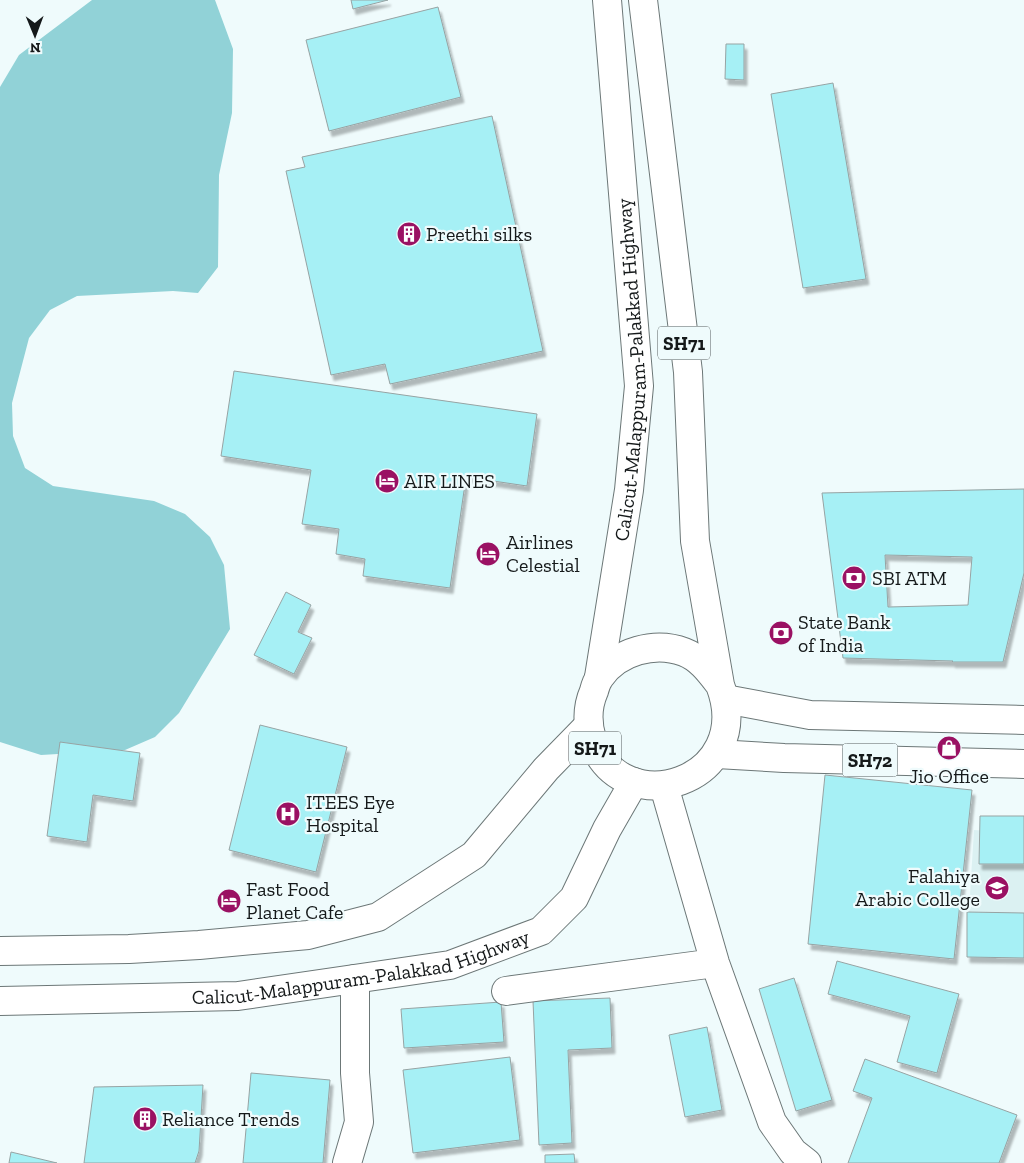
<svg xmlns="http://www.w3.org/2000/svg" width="1024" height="1163" font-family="'Zilla Slab',serif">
<defs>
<filter id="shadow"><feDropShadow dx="3" dy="5.5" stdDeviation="1" flood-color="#0004"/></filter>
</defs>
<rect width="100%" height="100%" fill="#effbfc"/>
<path fill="#dbf1f2" d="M 974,830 L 1024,833 L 1024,946 L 967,943 Z"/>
<path fill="#91d2d7" d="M 92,0 L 215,0 L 233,49 L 232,113 L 219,175 L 218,267 L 198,293 L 173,291 L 77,296 L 50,310 L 29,338 L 12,403 L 13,436 L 25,468 L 53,486 L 154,501 L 185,514 L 210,537 L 224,565 L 230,629 L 179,713 L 155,737 L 125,750 L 41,755 L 0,742 L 0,87 L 19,55 Z"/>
<path fill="#a6f0f5" stroke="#97a3a3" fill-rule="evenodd" filter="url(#shadow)" d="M 351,0 L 388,0 L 353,9 Z
M 438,7 L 461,97 L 329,131 L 306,40 Z
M 726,44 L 744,44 L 744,80 L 725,79 Z
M 833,83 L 866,279 L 803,288 L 771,94 Z
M 492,116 L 543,351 L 390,384 L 385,364 L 331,375 L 286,171 L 305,167 L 302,157 Z
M 234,371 L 537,414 L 527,486 L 466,477 L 450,588 L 363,576 L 365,559 L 336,554 L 339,529 L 302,524 L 311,470 L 221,456 Z
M 1024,489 L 1024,573 L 1003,662 L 952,662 L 953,661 L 843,658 L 822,493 ZM 885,555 L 972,557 L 968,605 L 888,607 Z
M 286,592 L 311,605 L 298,632 L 312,638 L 294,674 L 254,655 Z
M 260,725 L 347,747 L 316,872 L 229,850 Z
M 60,742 L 140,753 L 133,801 L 93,795 L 87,842 L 47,836 Z
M 825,775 L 972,790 L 954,959 L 808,944 Z
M 980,816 L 1024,816 L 1024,864 L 979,864 Z
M 967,912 L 1024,913 L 1024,958 L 967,957 Z
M 837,961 L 959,994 L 937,1073 L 897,1062 L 910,1016 L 828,994 Z
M 794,978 L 832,1100 L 796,1111 L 759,989 Z
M 610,998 L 612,1048 L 568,1050 L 572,1143 L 539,1145 L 533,1001 Z
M 501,1002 L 504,1042 L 404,1048 L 401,1009 Z
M 707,1027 L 722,1110 L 685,1117 L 669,1035 Z
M 510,1057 L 520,1140 L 413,1153 L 403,1070 Z
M 865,1059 L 1017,1115 L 999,1163 L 848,1163 L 872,1098 L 853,1091 Z
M 251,1073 L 330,1080 L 323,1163 L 243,1163 Z
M 203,1085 L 199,1151 L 195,1163 L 84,1163 L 94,1087 Z
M 11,1152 L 57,1163 L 9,1163 Z
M 574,1154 L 575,1163 L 545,1163 L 545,1155 Z"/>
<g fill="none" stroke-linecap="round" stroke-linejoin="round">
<defs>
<path id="street" d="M 664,786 L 715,963 L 772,1122 L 793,1152 L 807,1163
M 506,991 L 715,963
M 347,1163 L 359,1122 L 355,1073 L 355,979"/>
<path id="primary" d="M 725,699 L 810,715 L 1024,720
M 717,754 L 784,758 L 1024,764"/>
<g id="highway">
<path d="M 643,0 L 688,372 L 695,541 L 720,685 C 757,782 621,825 592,739 C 587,723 587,707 594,691 C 595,687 597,681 600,677 C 618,651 655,641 684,652 C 700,658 710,672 720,685"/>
<path id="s1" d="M 599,677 L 629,490 L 639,386 L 607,0"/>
<path d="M 0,951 L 129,949 L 199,945 L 308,935 L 378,917 L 474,855 L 546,769 L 588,726"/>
<path id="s2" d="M 0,1001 L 238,996 L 450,965 L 541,931 L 574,898 L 607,829 L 634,782"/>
</g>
</defs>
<use href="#street" stroke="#6c7777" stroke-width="30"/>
<use href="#primary" stroke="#6c7777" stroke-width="30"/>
<use href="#highway" stroke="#6c7777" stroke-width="30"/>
<use href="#street" stroke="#fff" stroke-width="28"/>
<use href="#primary" stroke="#fff" stroke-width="28"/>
<use href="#highway" stroke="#fff" stroke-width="28"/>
</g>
<defs>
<symbol id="building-disc" viewBox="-11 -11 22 22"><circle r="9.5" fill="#9a1163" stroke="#effbfc"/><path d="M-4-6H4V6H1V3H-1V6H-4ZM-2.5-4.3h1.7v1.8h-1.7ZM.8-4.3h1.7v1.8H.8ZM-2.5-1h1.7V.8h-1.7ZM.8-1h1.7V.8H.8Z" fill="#fff"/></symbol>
<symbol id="hotel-disc" viewBox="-11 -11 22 22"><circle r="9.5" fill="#9a1163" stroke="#effbfc"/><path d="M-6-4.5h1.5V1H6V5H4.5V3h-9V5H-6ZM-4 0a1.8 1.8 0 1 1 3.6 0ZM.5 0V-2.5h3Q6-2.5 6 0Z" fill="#fff"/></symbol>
<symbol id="bank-disc" viewBox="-11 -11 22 22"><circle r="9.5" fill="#9a1163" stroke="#effbfc"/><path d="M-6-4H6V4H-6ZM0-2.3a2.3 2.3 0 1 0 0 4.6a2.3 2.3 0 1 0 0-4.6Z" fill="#fff"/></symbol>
<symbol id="shop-disc" viewBox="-11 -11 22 22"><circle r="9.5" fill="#9a1163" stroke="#effbfc"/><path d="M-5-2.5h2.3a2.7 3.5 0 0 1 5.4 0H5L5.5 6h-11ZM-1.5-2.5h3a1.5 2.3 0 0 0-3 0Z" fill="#fff"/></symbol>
<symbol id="hospital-disc" viewBox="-11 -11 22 22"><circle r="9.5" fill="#9a1163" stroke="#effbfc"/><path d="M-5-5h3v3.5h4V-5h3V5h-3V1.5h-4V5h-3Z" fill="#fff"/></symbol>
<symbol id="university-disc" viewBox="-11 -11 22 22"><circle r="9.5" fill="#9a1163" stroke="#effbfc"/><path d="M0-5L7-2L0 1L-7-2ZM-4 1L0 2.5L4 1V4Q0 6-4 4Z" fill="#fff"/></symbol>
</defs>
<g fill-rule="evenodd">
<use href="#building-disc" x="395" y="220" width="28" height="28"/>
<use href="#hotel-disc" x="373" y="467" width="28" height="28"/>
<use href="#hotel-disc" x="474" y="540" width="28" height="28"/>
<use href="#bank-disc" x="840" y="564" width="28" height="28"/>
<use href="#bank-disc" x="767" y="619" width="28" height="28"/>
<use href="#shop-disc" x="935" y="734" width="28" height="28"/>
<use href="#hospital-disc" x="274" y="800" width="28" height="28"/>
<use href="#university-disc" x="983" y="874" width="28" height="28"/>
<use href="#hotel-disc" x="215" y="887" width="28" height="28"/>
<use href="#building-disc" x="131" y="1105" width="28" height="28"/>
</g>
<g text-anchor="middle" stroke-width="4.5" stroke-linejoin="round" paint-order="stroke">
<g fill="#effbfc" stroke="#565d5e" stroke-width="1">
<rect x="658" y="326.5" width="52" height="33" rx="4"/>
<rect x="569" y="731.5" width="52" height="33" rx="4"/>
<rect x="842.5" y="743.5" width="55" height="33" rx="4"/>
</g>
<g font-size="19" font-weight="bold" fill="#15191a">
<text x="684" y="350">SH71</text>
<text x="595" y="755">SH71</text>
<text x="870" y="767">SH72</text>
</g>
<g font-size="20" fill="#15191a" stroke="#effbfc" text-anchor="start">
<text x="426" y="241">Preethi silks</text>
<text x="404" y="488">AIR LINES</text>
<text x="506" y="549">Airlines<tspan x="506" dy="23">Celestial</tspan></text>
<text x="872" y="585">SBI ATM</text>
<text x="798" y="629">State Bank<tspan x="798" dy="23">of India</tspan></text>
<text x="949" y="783" text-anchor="middle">Jio Office</text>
<text x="306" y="809">ITEES Eye<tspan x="306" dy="23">Hospital</tspan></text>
<text x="980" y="883" text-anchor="end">Falahiya<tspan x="980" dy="23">Arabic College</tspan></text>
<text x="246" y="896">Fast Food<tspan x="246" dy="23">Planet Cafe</tspan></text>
<text x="162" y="1126">Reliance Trends</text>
</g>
<g font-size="20" fill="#15191a" stroke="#effbfc">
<text dy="7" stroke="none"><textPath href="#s1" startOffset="310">Calicut-Malappuram-Palakkad Highway</textPath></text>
<text dy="7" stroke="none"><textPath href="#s2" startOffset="364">Calicut-Malappuram-Palakkad Highway</textPath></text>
</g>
</g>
<g transform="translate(35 35) rotate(179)" stroke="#effbfc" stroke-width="4" paint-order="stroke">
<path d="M0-4L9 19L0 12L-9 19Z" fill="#15191a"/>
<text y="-8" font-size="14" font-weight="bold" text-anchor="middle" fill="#15191a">N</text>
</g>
</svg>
